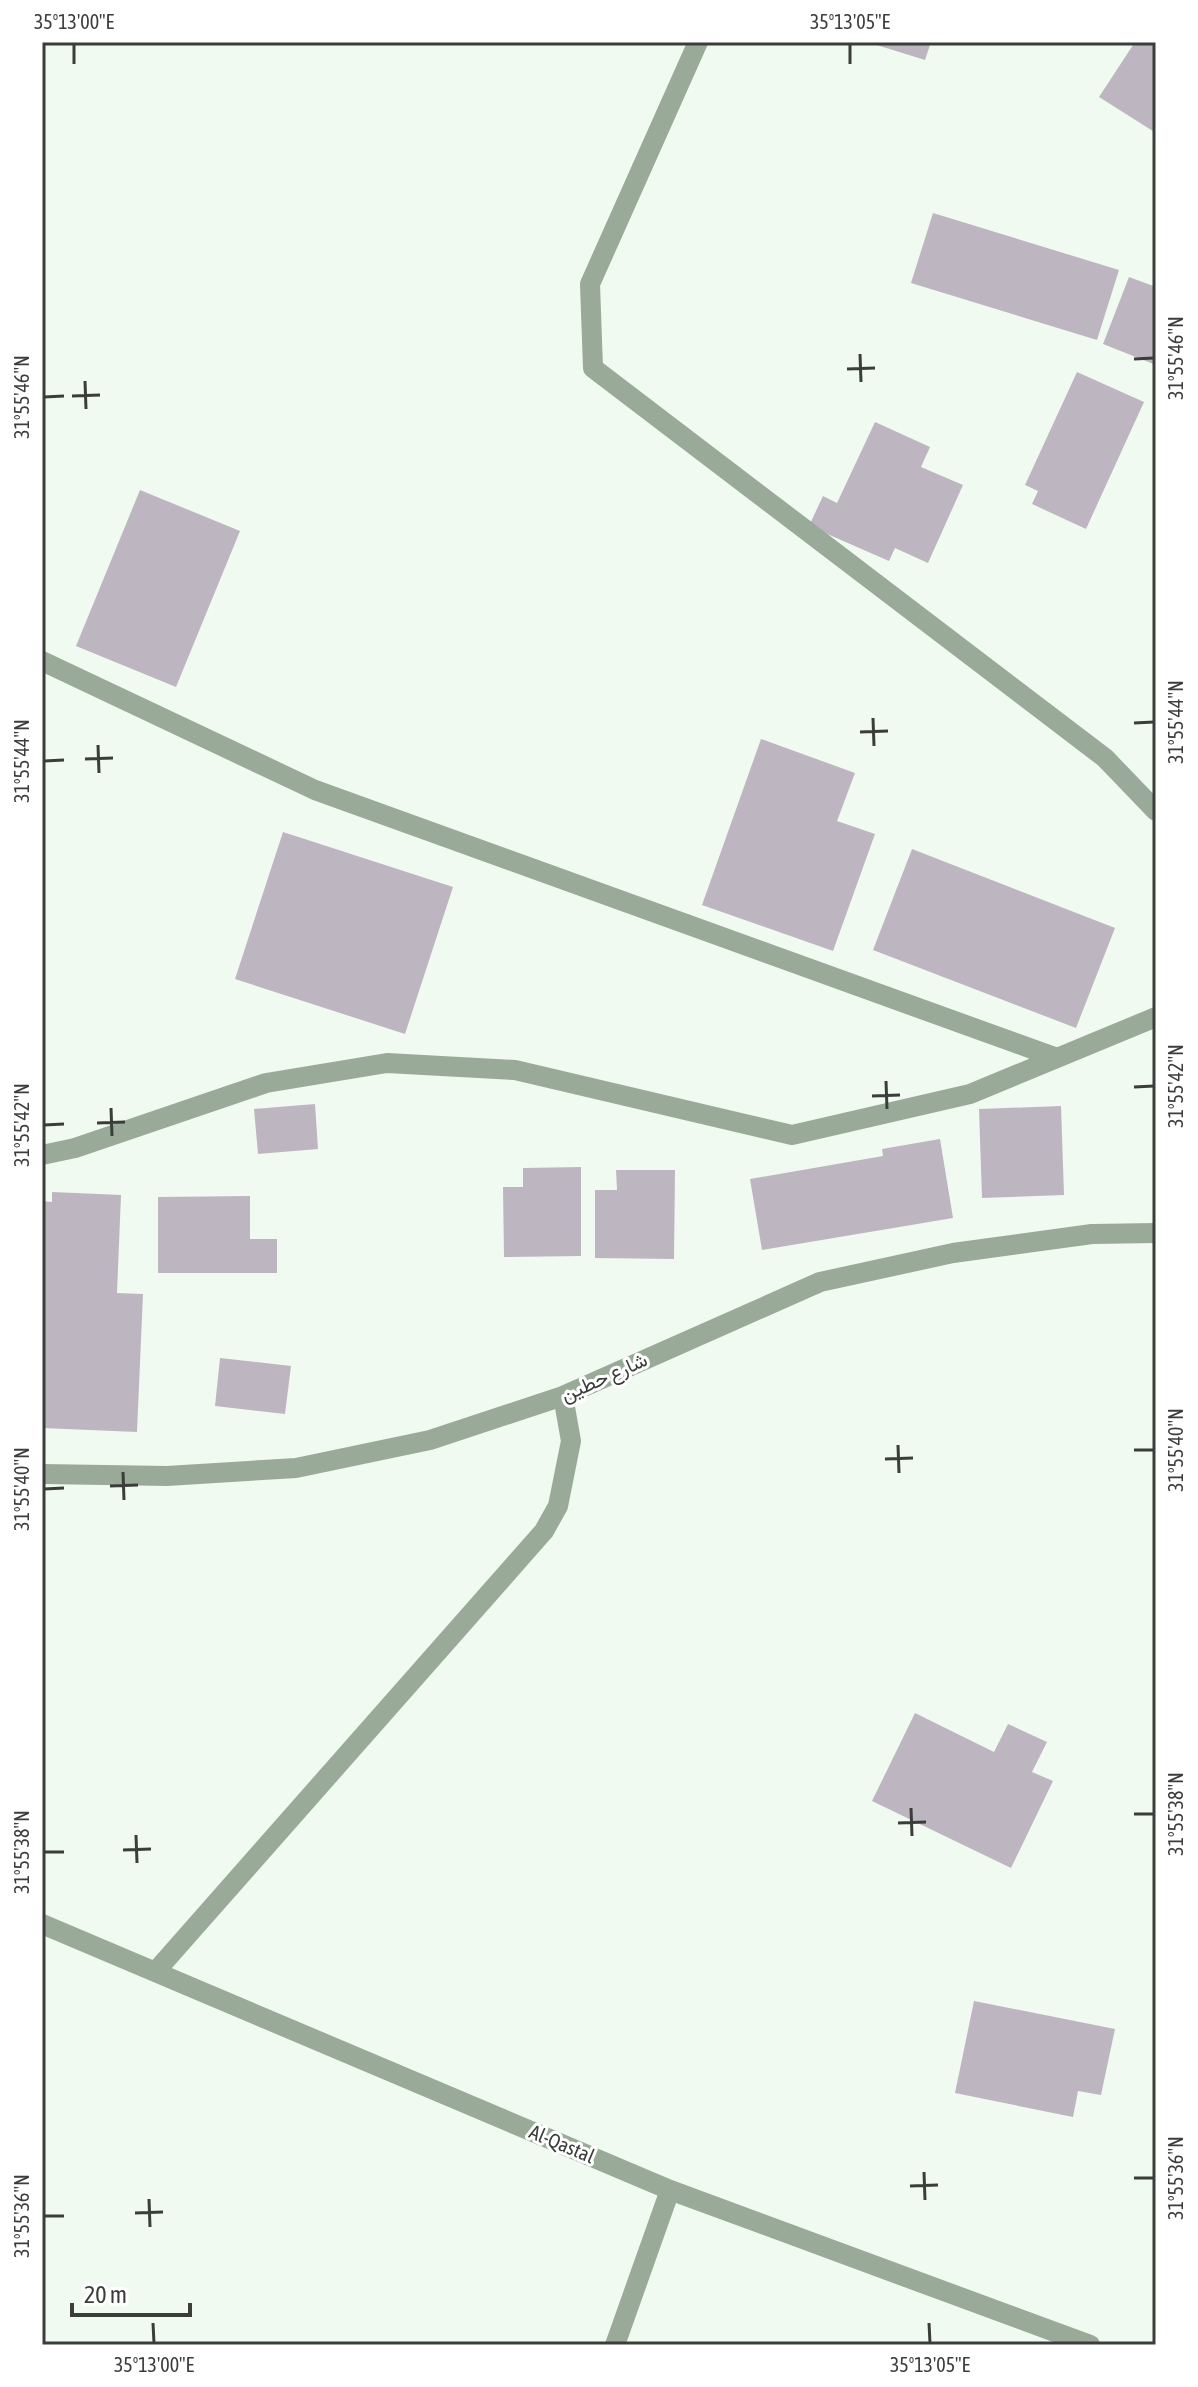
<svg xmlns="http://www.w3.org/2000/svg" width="1198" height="2387" font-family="'Asap Condensed',Vazirmatn,sans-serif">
<rect width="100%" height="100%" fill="#f0faf0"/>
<path fill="#bdb6c0" d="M 867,42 L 931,42 L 925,60 Z
M 1135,42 L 1156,42 L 1156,133 L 1099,97 Z
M 933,213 L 1119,270 L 1097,340 L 911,283 Z
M 1129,277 L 1156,287 L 1156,365 L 1103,344 Z
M 1077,372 L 1144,402 L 1086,529 L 1032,504 L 1038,491 L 1025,485 Z
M 875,422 L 930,447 L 921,467 L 963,485 L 928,563 L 895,548 L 889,561 L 809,526 L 823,496 L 837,503 Z
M 140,490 L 240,531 L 176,687 L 76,646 Z
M 761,739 L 855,773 L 837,821 L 875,834 L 833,951 L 702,905 Z
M 283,832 L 453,887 L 405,1034 L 235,979 Z
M 912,849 L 1115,928 L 1076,1028 L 873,950 Z
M 315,1104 L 318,1149 L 258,1154 L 254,1109 Z
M 1061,1106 L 1064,1195 L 982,1198 L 979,1109 Z
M 940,1139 L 953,1218 L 762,1250 L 750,1179 L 883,1156 L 882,1149 Z
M 581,1167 L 581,1256 L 504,1257 L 503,1187 L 523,1187 L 523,1168 Z
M 616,1170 L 675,1170 L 674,1259 L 595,1258 L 595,1190 L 617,1190 Z
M 52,1192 L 121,1195 L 117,1293 L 143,1294 L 137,1432 L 42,1428 L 42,1201 L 52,1202 Z
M 250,1196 L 250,1239 L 277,1239 L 277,1273 L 158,1273 L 158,1197 Z
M 220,1358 L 291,1366 L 285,1414 L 215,1406 Z
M 915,1713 L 994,1752 L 1008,1724 L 1047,1742 L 1032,1772 L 1053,1781 L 1011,1868 L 872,1801 Z
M 974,2001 L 1115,2029 L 1101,2095 L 1078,2091 L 1073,2117 L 955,2093 Z"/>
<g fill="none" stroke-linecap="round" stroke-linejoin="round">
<path stroke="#9a9" stroke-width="20" d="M 698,42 L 590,284 L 593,368 L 1105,758 L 1156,811
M 42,661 L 315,790 L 1057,1058
M 42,1155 L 75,1148 L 266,1083 L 387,1063 L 515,1070 L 792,1135 L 970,1094 L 1156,1017
M 42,1474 L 167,1476 L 296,1468 L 430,1440 L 563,1396 L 820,1282 L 953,1253 L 1092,1234 L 1156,1233
M 42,1924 L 670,2190 L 1090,2345
M 156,1971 L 544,1531 L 558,1506 L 571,1441 L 563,1396
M 615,2345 L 670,2190"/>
</g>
<path fill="none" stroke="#3a3d3a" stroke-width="3" d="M 74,44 L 74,64M 850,44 L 850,64M 860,354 L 861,382M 1134,359 L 1154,358M 847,369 L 875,368M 85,381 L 86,409M 72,396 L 100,395M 44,397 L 64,396M 873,718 L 874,746M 1134,723 L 1154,722M 860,732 L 888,731M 98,745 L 99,773M 85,759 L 113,758M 44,761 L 64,760M 886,1081 L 887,1109M 1134,1087 L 1154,1086M 872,1096 L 900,1095M 111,1108 L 112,1136M 97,1123 L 125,1122M 44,1125 L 64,1124M 898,1445 L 899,1473M 1134,1450 L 1154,1450M 885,1459 L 913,1458M 123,1472 L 124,1500M 110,1486 L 138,1485M 44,1489 L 64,1488M 911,1808 L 912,1836M 1134,1814 L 1154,1814M 898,1823 L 926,1822M 136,1835 L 137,1863M 123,1850 L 151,1849M 44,1852 L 64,1852M 924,2172 L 925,2200M 1134,2178 L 1154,2178M 910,2186 L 938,2185M 149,2199 L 150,2227M 135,2213 L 163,2212M 44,2216 L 64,2216M 153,2323 L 154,2343M 929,2323 L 930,2343"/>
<g text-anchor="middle" stroke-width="6" stroke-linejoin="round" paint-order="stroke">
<g font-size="20" fill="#3a3d3a" stroke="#fff">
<text transform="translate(604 1377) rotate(-24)" y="7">شارع حطين</text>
<text transform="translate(562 2144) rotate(23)" y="7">Al-Qastal</text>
</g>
</g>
<rect width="1198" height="2387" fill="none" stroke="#ffffff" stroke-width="88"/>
<path d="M72 2303v12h118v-12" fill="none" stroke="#3a3d3a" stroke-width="4"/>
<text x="84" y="2303" font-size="24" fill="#3a3d3a" stroke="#ffffff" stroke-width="6" paint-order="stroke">20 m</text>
<rect x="44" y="44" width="1110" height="2299" fill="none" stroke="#3a3d3a" stroke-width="3"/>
<g font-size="20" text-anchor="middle" fill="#3a3d3a">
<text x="74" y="29">35°13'00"E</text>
<text x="850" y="29">35°13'05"E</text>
<text transform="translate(1176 358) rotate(-90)" y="7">31°55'46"N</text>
<text transform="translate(22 397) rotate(-90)" y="7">31°55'46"N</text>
<text transform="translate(1176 722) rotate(-90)" y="7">31°55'44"N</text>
<text transform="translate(22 761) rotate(-90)" y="7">31°55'44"N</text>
<text transform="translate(1176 1086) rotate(-90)" y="7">31°55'42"N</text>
<text transform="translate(22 1125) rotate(-90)" y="7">31°55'42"N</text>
<text transform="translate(1176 1450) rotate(-90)" y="7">31°55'40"N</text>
<text transform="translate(22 1489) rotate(-90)" y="7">31°55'40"N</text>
<text transform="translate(1176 1814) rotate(-90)" y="7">31°55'38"N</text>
<text transform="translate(22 1852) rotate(-90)" y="7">31°55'38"N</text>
<text transform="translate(1176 2178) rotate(-90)" y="7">31°55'36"N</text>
<text transform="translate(22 2216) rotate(-90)" y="7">31°55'36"N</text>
<text x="154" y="2372">35°13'00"E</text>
<text x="930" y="2372">35°13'05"E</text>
</g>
</svg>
